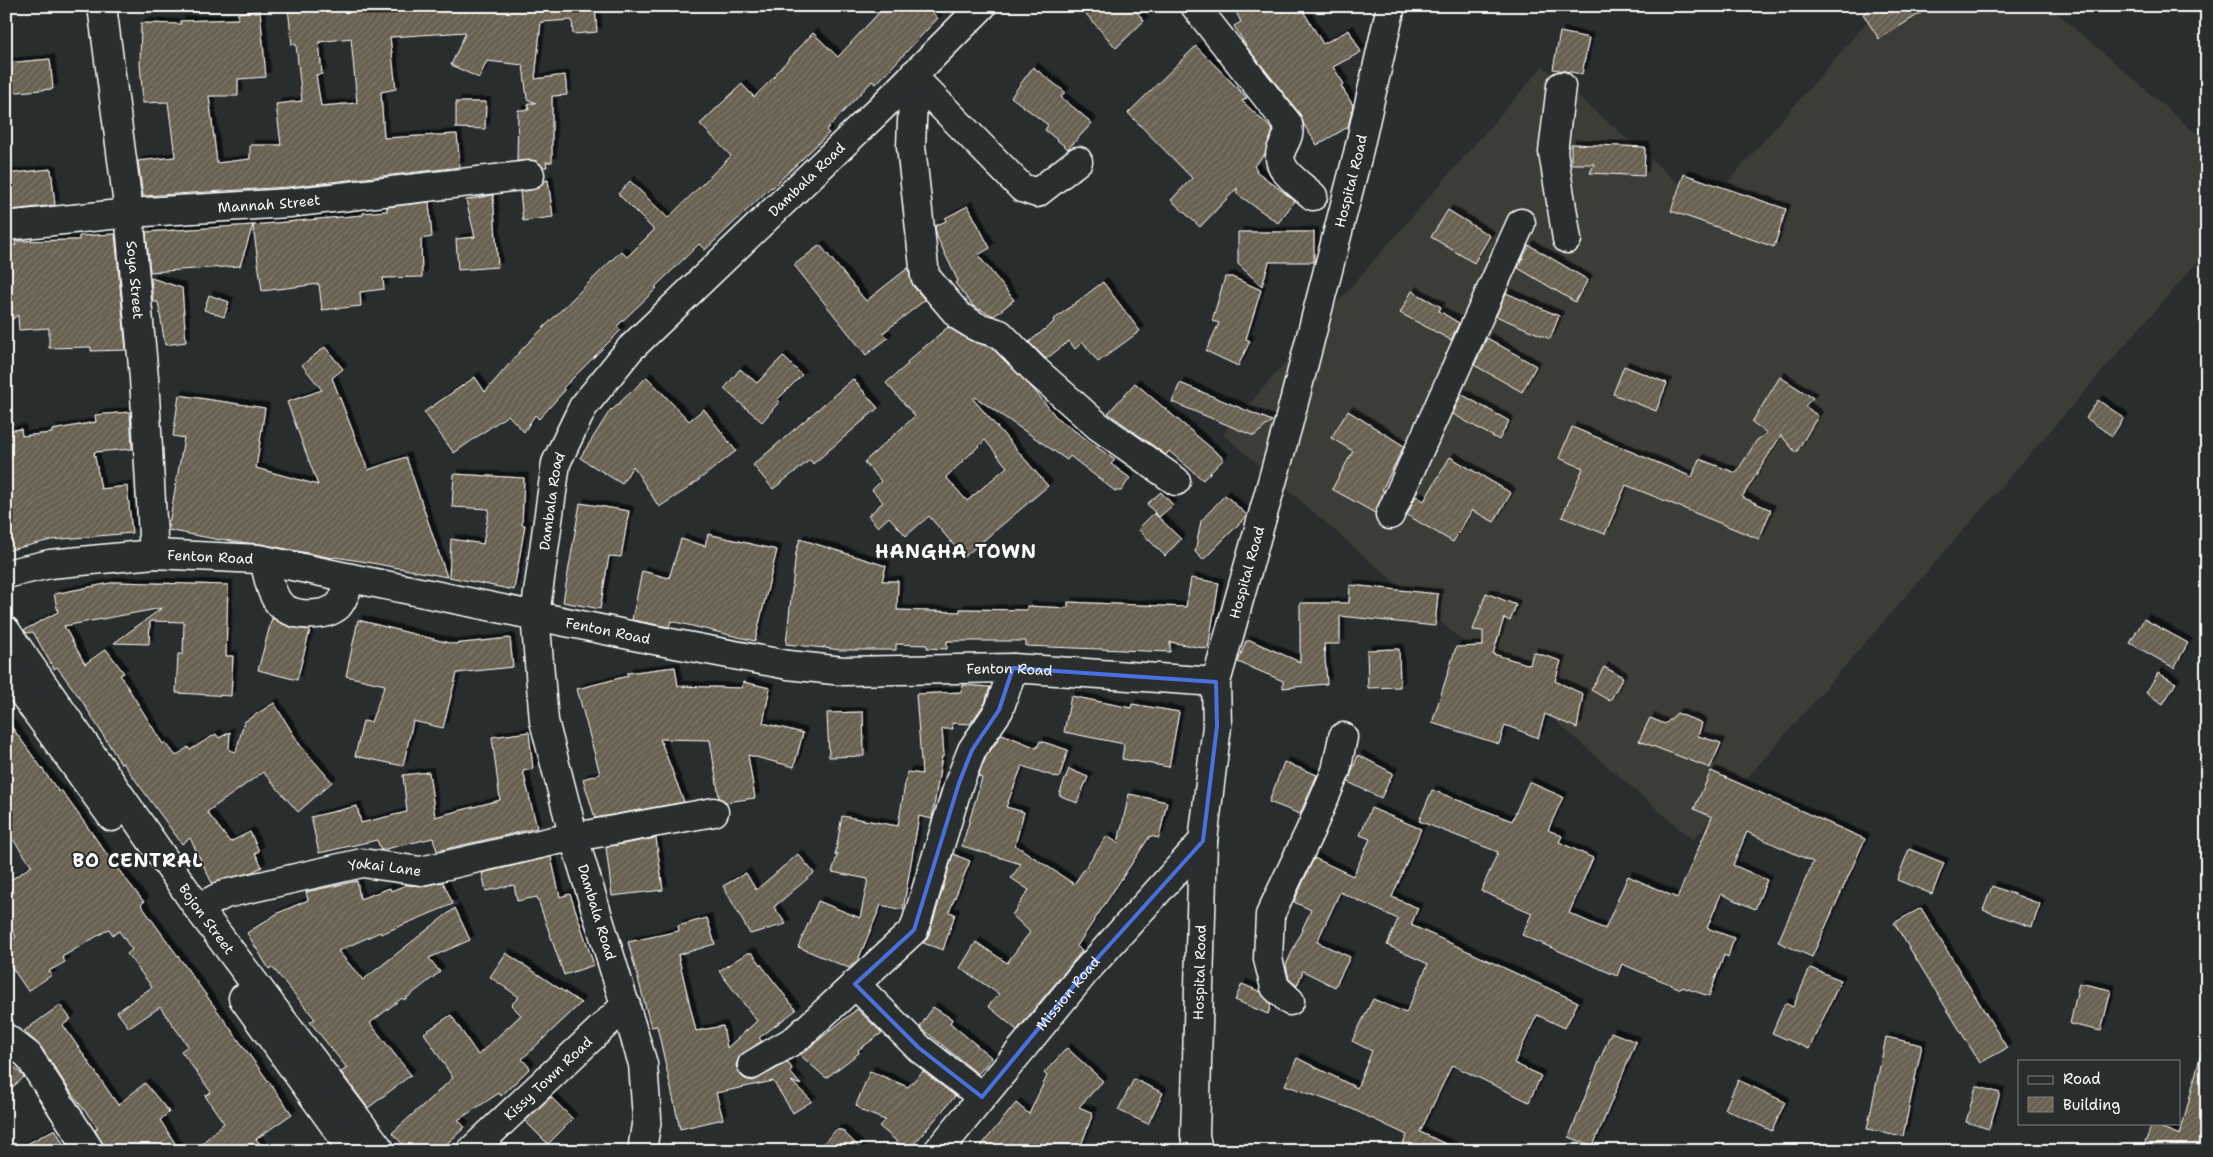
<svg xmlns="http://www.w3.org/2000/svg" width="2213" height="1157" font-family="'Shantell Sans',sans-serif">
<defs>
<pattern id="building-hatch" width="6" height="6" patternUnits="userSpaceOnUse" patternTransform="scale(1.25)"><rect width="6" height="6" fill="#686050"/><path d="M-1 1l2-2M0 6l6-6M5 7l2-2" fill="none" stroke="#7f786a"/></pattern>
<filter id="shadow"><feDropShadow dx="4.5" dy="-4.5" stdDeviation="0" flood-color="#0009"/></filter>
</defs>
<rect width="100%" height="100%" fill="#2a2d2e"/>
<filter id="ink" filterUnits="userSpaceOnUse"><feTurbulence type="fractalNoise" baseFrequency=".02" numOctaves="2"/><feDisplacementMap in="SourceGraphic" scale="10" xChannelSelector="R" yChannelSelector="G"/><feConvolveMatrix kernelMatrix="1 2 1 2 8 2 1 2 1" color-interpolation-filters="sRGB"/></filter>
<g filter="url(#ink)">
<path fill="#3d3c38" d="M 1881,6 L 2049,6 L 2207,143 L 2207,251 L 1693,840 L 1223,434 L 1543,66 L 1706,207 Z"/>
<path fill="url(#building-hatch)" stroke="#fff" fill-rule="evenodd" filter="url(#shadow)" d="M 300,6 L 595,6 L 597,32 L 573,34 L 572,20 L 541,22 L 535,79 L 565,75 L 567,95 L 552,96 L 552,162 L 546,162 L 547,167 L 543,167 L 536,161 L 517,161 L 518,110 L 529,110 L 528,103 L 536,103 L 527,99 L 523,65 L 487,61 L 479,78 L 451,65 L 466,32 L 390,37 L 396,89 L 381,92 L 384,138 L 457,134 L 460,167 L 288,187 L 143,196 L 138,161 L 175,157 L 168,102 L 143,103 L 140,63 L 141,23 L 181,24 L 180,21 L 238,19 L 238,13 L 260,10 L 266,77 L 238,79 L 238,96 L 209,96 L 217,163 L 250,159 L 250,145 L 281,145 L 276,104 L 302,101 L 296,44 L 292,45 L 288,8 ZM 351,38 L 357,103 L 321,106 L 316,75 L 322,74 L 319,42 Z
M 885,6 L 925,6 L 938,18 L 876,84 L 872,81 L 826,130 L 829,133 L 772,188 L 771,187 L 705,250 L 699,244 L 655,287 L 657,288 L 617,326 L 621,330 L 563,388 L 565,390 L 539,419 L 535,415 L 524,432 L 508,415 L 454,453 L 424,412 L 475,377 L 485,392 L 524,347 L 621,251 L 627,257 L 654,230 L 618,194 L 630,181 L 668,218 L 731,156 L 700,124 L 742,84 L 754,97 L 776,75 L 775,74 L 813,33 L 838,57 Z
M 1079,6 L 1132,6 L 1144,21 L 1116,48 Z
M 1233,6 L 1300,6 L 1323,44 L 1349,30 L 1361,52 L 1333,67 L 1344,84 L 1341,86 L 1353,105 L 1348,127 L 1317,145 L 1304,125 L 1300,114 L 1247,47 L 1234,26 L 1241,22 Z
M 1875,6 L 1932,6 L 1879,39 L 1863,14 Z
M 1560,32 L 1589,38 L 1582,74 L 1553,69 Z
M 1196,46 L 1247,98 L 1242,101 L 1273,130 L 1265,154 L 1254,166 L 1257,170 L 1256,171 L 1295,201 L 1278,223 L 1240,196 L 1237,193 L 1237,188 L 1200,227 L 1171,200 L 1192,178 L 1128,113 Z
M 50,59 L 53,89 L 6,93 L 6,63 Z
M 1033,67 L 1065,92 L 1061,97 L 1092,123 L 1068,149 L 1045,130 L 1048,125 L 1011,97 Z
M 456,102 L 486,102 L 485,129 L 456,128 Z
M 1571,144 L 1645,147 L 1644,176 L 1590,173 L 1594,164 L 1571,164 Z
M 51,169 L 55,205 L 11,210 L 6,174 Z
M 1684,174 L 1786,209 L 1774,247 L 1671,211 Z
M 548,180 L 553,217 L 523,221 L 520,192 L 539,188 L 544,181 Z
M 493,195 L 498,267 L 458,270 L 456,239 L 475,237 L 466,200 Z
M 429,202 L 432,237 L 421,239 L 422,277 L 383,278 L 384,289 L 360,292 L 361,306 L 322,310 L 319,284 L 262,291 L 253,225 L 363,215 L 363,213 L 387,211 L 387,207 Z
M 968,206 L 990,248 L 978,255 L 1014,300 L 994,316 L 973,306 L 955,283 L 958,281 L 937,237 L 935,226 L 946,221 L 945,218 Z
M 1448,210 L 1490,236 L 1474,263 L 1431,237 Z
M 253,225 L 240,266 L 150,272 L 146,232 Z
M 1238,232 L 1314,232 L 1314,262 L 1269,262 L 1262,286 L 1238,264 Z
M 115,234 L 126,350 L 91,351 L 91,347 L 49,348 L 49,328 L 19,330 L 18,315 L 6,324 L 6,246 L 16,245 L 15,241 L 79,240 L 79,236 Z
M 820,245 L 866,301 L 908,268 L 913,286 L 925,300 L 883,333 L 888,338 L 866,355 L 794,265 Z
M 1529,245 L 1588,280 L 1575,302 L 1518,268 Z
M 1225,277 L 1232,277 L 1261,290 L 1246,339 L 1250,341 L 1238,366 L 1206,351 L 1219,323 L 1212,321 Z
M 151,278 L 182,288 L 186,342 L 165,345 L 158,302 L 153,302 Z
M 1103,282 L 1140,331 L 1098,362 L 1083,342 L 1075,349 L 1069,341 L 1046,359 L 1029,342 L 1054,322 L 1053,320 Z
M 1412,291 L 1441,307 L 1439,311 L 1459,323 L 1451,340 L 1400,313 Z
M 1506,293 L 1559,316 L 1550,339 L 1496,316 Z
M 209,295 L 229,302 L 224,317 L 204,310 Z
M 948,327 L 969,340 L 992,348 L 1035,391 L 1057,418 L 1115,460 L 1111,464 L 1130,478 L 1121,491 L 1115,491 L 1070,456 L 1067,460 L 975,397 L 973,399 L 1048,486 L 964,557 L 929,516 L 906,536 L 889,517 L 878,527 L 868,516 L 883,502 L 872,490 L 881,481 L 864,462 L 915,416 L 886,383 L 908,364 L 907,362 ZM 985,440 L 1007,467 L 967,501 L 946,477 Z
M 1487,338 L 1536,366 L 1522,392 L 1474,365 Z
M 325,347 L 343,369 L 332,378 L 368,470 L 406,457 L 447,577 L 361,561 L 334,557 L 333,558 L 261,544 L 236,542 L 221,539 L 220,540 L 168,530 L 184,438 L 173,436 L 179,395 L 265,408 L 256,468 L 318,485 L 287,402 L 322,390 L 302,365 Z
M 783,356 L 802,375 L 777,400 L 779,402 L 762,422 L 724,389 L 740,369 L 757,383 Z
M 1624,366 L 1667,383 L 1656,411 L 1613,394 Z
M 647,377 L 689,421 L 704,409 L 736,451 L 687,489 L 659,507 L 633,466 L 622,484 L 580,458 L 611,409 L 612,410 Z
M 1780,377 L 1813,398 L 1805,406 L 1818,416 L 1796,453 L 1781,435 L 1742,497 L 1771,510 L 1759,539 L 1626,485 L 1605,534 L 1562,517 L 1583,468 L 1559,458 L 1572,427 L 1692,477 L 1699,459 L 1736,473 L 1757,440 L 1767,433 L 1752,422 Z
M 853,379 L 878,408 L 813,464 L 810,460 L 773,489 L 753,465 Z
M 1135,383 L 1224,459 L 1203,480 L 1169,451 L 1166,455 L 1108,413 Z
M 1180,383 L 1272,421 L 1254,436 L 1172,402 Z
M 1461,394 L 1509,421 L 1499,440 L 1453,414 Z
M 2098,400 L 2124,418 L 2112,436 L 2086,418 Z
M 1348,411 L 1404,446 L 1382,490 L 1384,491 L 1375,513 L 1332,489 L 1353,451 L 1331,438 Z
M 130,412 L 132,449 L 94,452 L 101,489 L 127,486 L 132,533 L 51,540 L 6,551 L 6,431 L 21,429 L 22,436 L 52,433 L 52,430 L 96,422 L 95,415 Z
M 1450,457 L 1511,493 L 1494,522 L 1472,510 L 1453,542 L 1407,515 L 1416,496 L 1424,501 Z
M 454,474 L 524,478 L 522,525 L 525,525 L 514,590 L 449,577 L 451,539 L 483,544 L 489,509 L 452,507 Z
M 1161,492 L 1173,505 L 1159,517 L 1147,504 Z
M 1225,495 L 1247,515 L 1246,517 L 1203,560 L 1195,552 L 1201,521 Z
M 580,503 L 629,511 L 621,557 L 609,556 L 600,609 L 563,602 Z
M 1154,513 L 1181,539 L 1165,556 L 1138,529 Z
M 708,534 L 777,550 L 755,641 L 671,621 L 669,627 L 632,620 L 642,571 L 669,578 L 681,539 L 705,546 Z
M 800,539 L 886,566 L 882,581 L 898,581 L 897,610 L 960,612 L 960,609 L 1027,610 L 1027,606 L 1068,608 L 1068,602 L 1186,607 L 1191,578 L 1219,583 L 1208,649 L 1170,642 L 1170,652 L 1026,646 L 1026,641 L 947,641 L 947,649 L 927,648 L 927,645 L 896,644 L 896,650 L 840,650 L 825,648 L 824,646 L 824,648 L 786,644 L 796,552 Z
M 116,582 L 228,585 L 226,656 L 233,656 L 231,696 L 176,693 L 178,654 L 183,654 L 184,622 L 150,621 L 149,644 L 114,643 L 162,608 L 64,626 L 85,664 L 106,649 L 124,673 L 120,675 L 163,744 L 165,742 L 176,756 L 188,747 L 190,750 L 216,734 L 219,738 L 230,732 L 229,750 L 236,752 L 244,722 L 274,703 L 300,745 L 332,782 L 298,812 L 263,772 L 207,812 L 230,842 L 250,832 L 259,851 L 255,853 L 262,867 L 252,872 L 212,883 L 190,838 L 182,844 L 123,763 L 121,764 L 82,701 L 57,667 L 54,669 L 33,632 L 27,633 L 24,630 L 58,612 L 54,594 Z
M 1350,585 L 1438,594 L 1435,626 L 1340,616 L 1340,644 L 1324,644 L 1327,684 L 1283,688 L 1283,681 L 1238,662 L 1246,641 L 1252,641 L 1300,662 L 1300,603 L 1349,603 Z
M 1486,593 L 1516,605 L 1510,621 L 1504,618 L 1493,654 L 1530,665 L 1533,652 L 1561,661 L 1555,681 L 1583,694 L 1577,728 L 1545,714 L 1538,738 L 1505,725 L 1499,744 L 1432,723 L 1456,647 L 1483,646 L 1483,631 L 1473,630 Z
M 272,618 L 290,627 L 310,630 L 297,680 L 258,670 Z
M 2144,619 L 2188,643 L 2174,668 L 2130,643 Z
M 358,620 L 453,644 L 510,638 L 513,667 L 457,673 L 443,728 L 413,721 L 403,766 L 355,756 L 363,721 L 371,722 L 385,685 L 346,676 Z
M 1399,649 L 1400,687 L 1368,688 L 1367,650 Z
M 675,667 L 678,686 L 742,688 L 743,682 L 770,688 L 763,723 L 803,733 L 794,767 L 748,755 L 755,798 L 726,802 L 719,797 L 710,740 L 660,739 L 684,802 L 595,818 L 583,779 L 600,774 L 577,689 L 628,676 L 627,673 Z
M 1604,667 L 1623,677 L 1610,701 L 1591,690 Z
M 2158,673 L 2176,683 L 2163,704 L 2146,693 Z
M 963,685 L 990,687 L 985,703 L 970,724 L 952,723 L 953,729 L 942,729 L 944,756 L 942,756 L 932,819 L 919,816 L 903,910 L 881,905 L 858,960 L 849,968 L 798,947 L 818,901 L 860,918 L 868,879 L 832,872 L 838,853 L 835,856 L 842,816 L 898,826 L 907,772 L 922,774 L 916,694 L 962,692 Z
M 1071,696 L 1131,708 L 1132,704 L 1179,712 L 1169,767 L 1122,759 L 1124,744 L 1064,732 Z
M 863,712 L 864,756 L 829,757 L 827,713 Z
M 1677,713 L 1702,723 L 1698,736 L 1721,743 L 1710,768 L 1639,741 L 1650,718 L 1665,724 Z
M 6,719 L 59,792 L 61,790 L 114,864 L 144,902 L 141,905 L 292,1114 L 256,1139 L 266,1151 L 194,1151 L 224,1123 L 205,1096 L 211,1092 L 181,1051 L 188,1046 L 160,1007 L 129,1028 L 117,1012 L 152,987 L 127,954 L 132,950 L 119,931 L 113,935 L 109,929 L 62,957 L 65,962 L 49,971 L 52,975 L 28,991 L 6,959 L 6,943 L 16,937 L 6,920 L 6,883 L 32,866 L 6,830 Z
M 529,732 L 533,769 L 523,771 L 537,828 L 437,851 L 433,838 L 381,850 L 377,840 L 319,853 L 311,817 L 357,806 L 361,823 L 407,812 L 403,775 L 429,772 L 435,817 L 500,800 L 492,737 Z
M 1002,734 L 1037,748 L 1040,741 L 1068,750 L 1059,778 L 1022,766 L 1006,807 L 1024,812 L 1015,845 L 1074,884 L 1107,836 L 1118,843 L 1129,794 L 1167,802 L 1159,838 L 1150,836 L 1077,946 L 1082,951 L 1017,1030 L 988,1006 L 999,994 L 960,968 L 976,942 L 1007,963 L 1030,932 L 1012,915 L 1029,890 L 1011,878 L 1021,864 L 962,846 L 982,778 L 978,776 L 986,757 Z
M 1358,755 L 1393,773 L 1381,798 L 1348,782 Z
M 1284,762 L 1317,775 L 1300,814 L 1269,802 Z
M 1069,769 L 1088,777 L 1077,803 L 1059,795 Z
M 1711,771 L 1865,839 L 1812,957 L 1778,942 L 1813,862 L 1747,832 L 1733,865 L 1767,880 L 1755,909 L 1721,894 L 1707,928 L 1734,938 L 1728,957 L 1724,955 L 1709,996 L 1682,987 L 1681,989 L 1622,964 L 1617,976 L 1522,935 L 1532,913 L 1481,891 L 1498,852 L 1419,821 L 1432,790 L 1512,821 L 1529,782 L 1563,797 L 1548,830 L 1562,836 L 1559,842 L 1593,858 L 1569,913 L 1605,929 L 1628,876 L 1677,898 L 1712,817 L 1694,809 Z
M 1371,808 L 1421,829 L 1392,897 L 1418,908 L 1411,925 L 1578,1002 L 1565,1028 L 1537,1015 L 1514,1063 L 1541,1076 L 1529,1102 L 1452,1065 L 1420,1132 L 1461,1151 L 1400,1151 L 1407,1135 L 1352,1109 L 1285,1085 L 1297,1058 L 1357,1088 L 1372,1051 L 1352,1041 L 1373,999 L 1406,1013 L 1428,964 L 1387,945 L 1398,919 L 1340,892 L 1317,942 L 1350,957 L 1335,987 L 1303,971 L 1297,986 L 1289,979 L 1286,965 L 1311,910 L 1294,902 L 1314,858 L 1353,876 L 1370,839 L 1360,835 Z
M 656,838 L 663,890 L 612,896 L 606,847 Z
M 1909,849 L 1944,863 L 1932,894 L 1897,880 Z
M 798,854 L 814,873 L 774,907 L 786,924 L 750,934 L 723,886 L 746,873 L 756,890 Z
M 953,854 L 970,861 L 949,912 L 955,914 L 943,950 L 923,943 L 929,935 Z
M 551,857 L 560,897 L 570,894 L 594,965 L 564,975 L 537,897 L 517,901 L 514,885 L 486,891 L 482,873 Z
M 357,881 L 360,899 L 390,888 L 391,891 L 406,885 L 424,886 L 443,882 L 453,904 L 381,934 L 380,932 L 338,951 L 363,980 L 455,908 L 470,940 L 429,958 L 440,972 L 404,1000 L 402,998 L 370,1023 L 411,1075 L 368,1108 L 341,1072 L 347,1068 L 310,1022 L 315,1019 L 272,967 L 269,969 L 247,933 L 278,913 L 308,900 L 306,892 Z
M 1992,886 L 2040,904 L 2032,927 L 1983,910 Z
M 1921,908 L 2007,1048 L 1980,1063 L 1894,923 Z
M 707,918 L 715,944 L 678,955 L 696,1031 L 723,1026 L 727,1048 L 757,1021 L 719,971 L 747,953 L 752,953 L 796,1010 L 759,1038 L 762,1041 L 739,1057 L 736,1065 L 738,1072 L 745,1079 L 753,1081 L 788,1062 L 792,1069 L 790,1072 L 801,1085 L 791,1081 L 812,1101 L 793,1113 L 773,1081 L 716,1093 L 723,1119 L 680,1129 L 657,1026 L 651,1027 L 628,942 L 679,931 L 678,926 Z
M 506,953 L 581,1003 L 522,1059 L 530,1068 L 501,1096 L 499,1093 L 458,1120 L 465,1127 L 439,1151 L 409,1151 L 392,1133 L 453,1078 L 424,1033 L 451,1015 L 478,1055 L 521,1015 L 511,1005 L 519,997 L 490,977 Z
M 1810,968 L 1841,980 L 1809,1049 L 1772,1033 L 1785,1003 L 1793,1007 Z
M 2079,983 L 2111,990 L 2101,1031 L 2070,1024 Z
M 1242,984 L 1261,992 L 1271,1005 L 1268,1014 L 1235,1000 Z
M 60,1005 L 71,1019 L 63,1025 L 118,1105 L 145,1083 L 169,1112 L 160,1120 L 180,1151 L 106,1151 L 95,1130 L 98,1128 L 70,1091 L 41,1047 L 24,1031 Z
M 933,1007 L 952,1019 L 950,1023 L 992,1058 L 978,1074 L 920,1027 Z
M 857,1009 L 882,1033 L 858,1050 L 859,1053 L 826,1078 L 800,1055 Z
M 1611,1032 L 1636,1042 L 1593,1146 L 1569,1137 Z
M 1886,1037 L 1922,1045 L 1903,1136 L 1867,1129 Z
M 1067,1048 L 1103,1081 L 1079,1107 L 1093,1113 L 1079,1151 L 977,1151 L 1016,1103 L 1029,1114 L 1047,1076 L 1044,1073 Z
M 2201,1053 L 2207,1054 L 2207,1151 L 2142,1151 L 2152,1124 L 2180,1135 Z
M 6,1058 L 24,1077 L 6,1093 Z
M 870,1071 L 908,1087 L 923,1071 L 955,1096 L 908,1151 L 879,1126 L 885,1120 L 862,1111 L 856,1105 Z
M 1134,1079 L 1163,1093 L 1148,1124 L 1118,1110 Z
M 1738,1080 L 1785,1102 L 1772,1131 L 1725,1109 Z
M 1976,1086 L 2000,1093 L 1989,1129 L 1966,1122 Z
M 551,1097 L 573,1119 L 548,1144 L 525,1121 Z
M 55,1129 L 67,1151 L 14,1151 Z
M 836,1130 L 842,1130 L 863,1151 L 816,1151 Z"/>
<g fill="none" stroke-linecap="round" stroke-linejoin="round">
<defs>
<g id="minor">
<path id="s1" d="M 102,6 L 129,213 L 144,378 L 154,554"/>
<path d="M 1195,6 L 1288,124 C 1290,133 1287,138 1283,146 C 1271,168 1299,183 1313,196"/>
<path d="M 914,74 L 911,146 L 925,276 L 959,316 L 977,327 L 1000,334 L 1034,369 L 1098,426 L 1176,481"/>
<path d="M 914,78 L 1022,188 L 1037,193 L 1078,161"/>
<path d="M 1561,86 L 1553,152 L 1567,239"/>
<path id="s2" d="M 6,226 L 129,213 L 289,203 L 530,175"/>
<path d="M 1390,515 L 1521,223"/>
<path d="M 264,560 C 268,574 270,597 283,607 C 296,617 325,617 338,606 C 344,600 348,586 351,578"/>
<path id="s3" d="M 6,574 L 50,564 L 154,554 L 258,559 L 649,639 L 788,665 L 843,671 L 1013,668 L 1216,682"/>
<path id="s4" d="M 6,631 L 198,908 L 381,1151"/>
<path d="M 6,670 L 112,817"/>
<path id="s5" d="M 198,908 L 225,894 L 362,863 L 421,871 L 553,841 L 714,812"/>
<path d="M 855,984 L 919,1048 L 982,1097"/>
<path d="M 243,998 L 353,1151"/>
<path d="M 1290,1001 L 1275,987 L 1268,959 L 1270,915 L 1310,831 L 1336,771 L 1343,737"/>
<path d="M 6,1038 L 28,1055 L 90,1151"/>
<path d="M 752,1065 L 796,1039 L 914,930 L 959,783 L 972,750 L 999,710 L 1013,668"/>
<path id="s6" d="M 471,1151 L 626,1005"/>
<path id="s7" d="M 642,1151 L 647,1118 L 643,1064 L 574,838 L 544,721 L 535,615 L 556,463 L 583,407 L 630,349 L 881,108 L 982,6"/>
<path id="s8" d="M 938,1151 L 1085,972 L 1203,841"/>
<path id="s9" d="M 1198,1151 L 1195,1135 L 1203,841 L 1217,726 L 1216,682 L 1288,425 L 1357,158 L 1391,6"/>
</g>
</defs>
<use href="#minor" stroke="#fff" stroke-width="31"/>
<use href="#minor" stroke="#2a2d2e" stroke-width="28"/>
</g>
</g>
<path fill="none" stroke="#4a71e0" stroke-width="4" stroke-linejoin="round" d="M 1013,668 L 1216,682 L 1217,726 L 1203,841 L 1085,972 L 982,1097 L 919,1048 L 855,984 L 914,930 L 959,783 L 972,750 L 999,710 Z"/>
<g text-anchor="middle" stroke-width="4" stroke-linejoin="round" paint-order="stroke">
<g font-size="14" fill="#fff" stroke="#2a2d2e">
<text dy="5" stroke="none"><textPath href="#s7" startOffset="1086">Dambala Road</textPath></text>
<text dy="5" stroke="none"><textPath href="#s9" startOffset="989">Hospital Road</textPath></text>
<text dy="5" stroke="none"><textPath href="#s2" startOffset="264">Mannah Street</textPath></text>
<text dy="5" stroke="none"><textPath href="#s1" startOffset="276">Soya Street</textPath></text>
<text dy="5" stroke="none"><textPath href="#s7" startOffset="666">Dambala Road</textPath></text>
<text dy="5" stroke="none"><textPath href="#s3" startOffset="206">Fenton Road</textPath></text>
<text dy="5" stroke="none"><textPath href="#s9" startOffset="584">Hospital Road</textPath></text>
<text dy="5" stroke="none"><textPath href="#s3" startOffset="611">Fenton Road</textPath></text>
<text dy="5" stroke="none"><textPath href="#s3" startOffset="1016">Fenton Road</textPath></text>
<text dy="5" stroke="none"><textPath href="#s5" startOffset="194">Yakai Lane</textPath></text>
<text transform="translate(597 912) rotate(73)" y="5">Dambala Road</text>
<text dy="5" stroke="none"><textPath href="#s4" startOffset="351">Bojon Street</textPath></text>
<text dy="5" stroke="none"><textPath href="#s9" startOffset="179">Hospital Road</textPath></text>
<text dy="5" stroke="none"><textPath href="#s8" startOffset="204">Mission Road</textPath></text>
<text dy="5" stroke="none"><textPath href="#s6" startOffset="106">Kissy Town Road</textPath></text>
</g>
<g font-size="19" font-weight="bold" letter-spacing="1" fill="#fff" stroke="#2a2d2e">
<text x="956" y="558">HANGHA TOWN</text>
<text x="138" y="867">BO CENTRAL</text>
</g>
</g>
<rect width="2213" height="1157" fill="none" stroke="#2a2d2e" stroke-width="25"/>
<rect x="12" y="12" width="2188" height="1132" fill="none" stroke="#fff" stroke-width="2" filter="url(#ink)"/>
<rect x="2018" y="1060" width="162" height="65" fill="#2a2d2e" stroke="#7f8182"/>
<rect x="2028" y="1076" width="25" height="8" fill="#2a2d2e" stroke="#7f8182"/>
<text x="2063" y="1084" font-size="15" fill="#ffffff">Road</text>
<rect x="2028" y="1097" width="25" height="15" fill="url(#building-hatch)" stroke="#7f8182"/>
<text x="2063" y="1110" font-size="15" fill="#ffffff">Building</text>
</svg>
